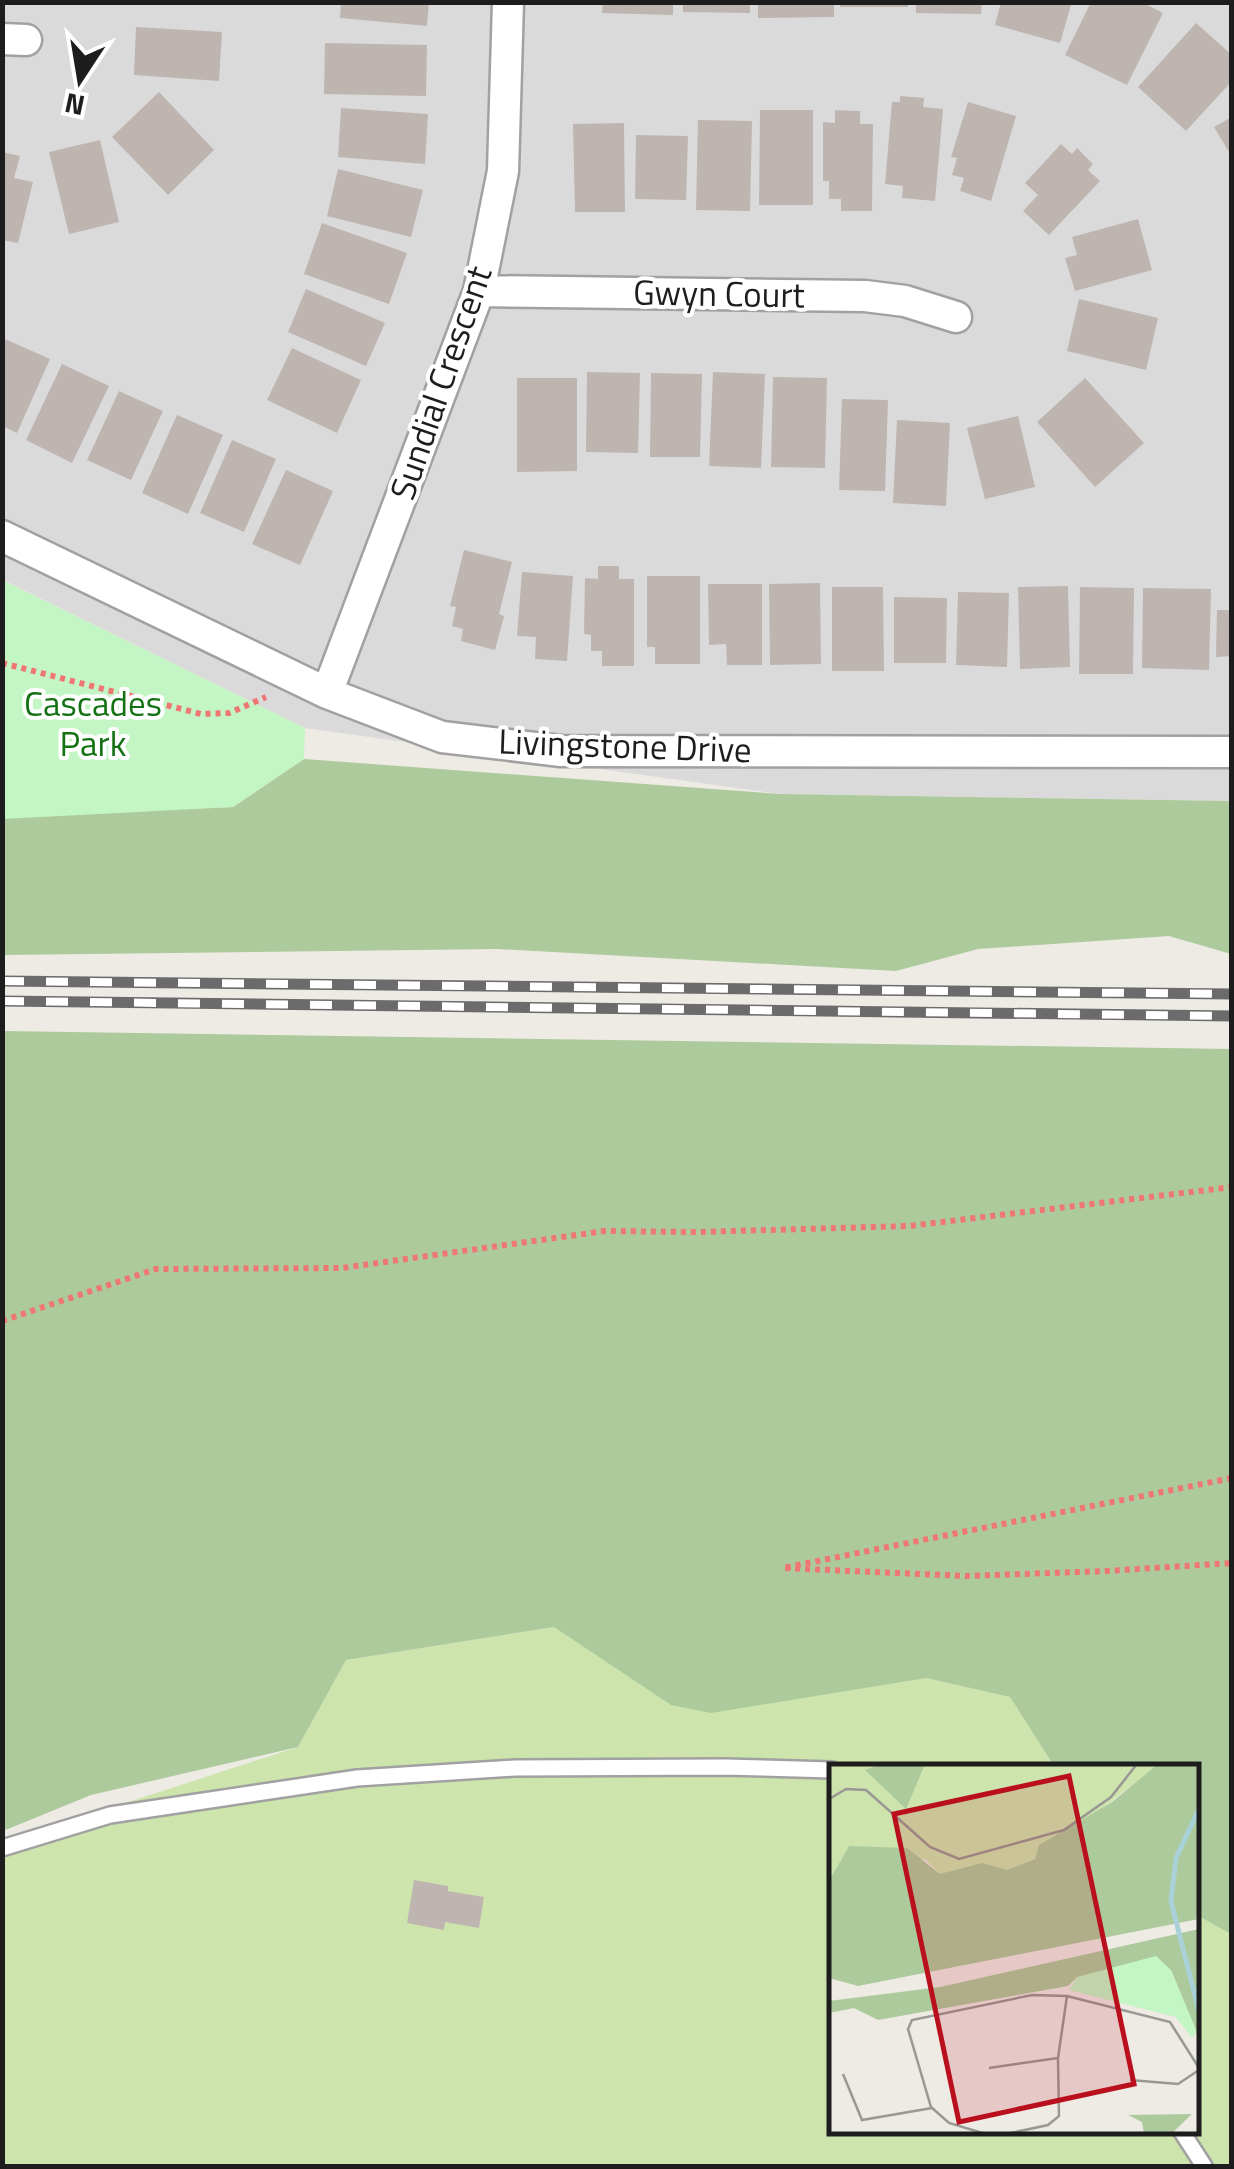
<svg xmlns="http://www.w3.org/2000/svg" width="1234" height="2169" font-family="'Titillium Web',sans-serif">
<rect width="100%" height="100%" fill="#eeeae4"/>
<path fill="#dbdada" d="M 2,3 L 1231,3 L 1231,801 L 780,794 L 305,728 L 3,580 Z"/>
<path fill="#cde4ad" d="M 554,1627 L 926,1678 L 1010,1697 L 1054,1766 L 832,1766 L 832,2132 L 1196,2132 L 1197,1900 L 1231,1927 L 1231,2166 L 3,2166 L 2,1843 L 298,1747 L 346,1660 Z"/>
<path fill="#adca9c" d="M 304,759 L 780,794 L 1231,801 L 1231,954 L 1169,936 L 978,949 L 896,971 L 497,949 L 3,955 L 2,815 L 233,807 Z
M 3,1031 L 1231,1049 L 1231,1934 L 1197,1915 L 1196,1766 L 1054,1766 L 1010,1697 L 926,1678 L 711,1713 L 671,1705 L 554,1627 L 346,1660 L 298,1747 L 91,1795 L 3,1831 Z"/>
<path fill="#c4f5c4" d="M 2,580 L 305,728 L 304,759 L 233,807 L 3,819 Z"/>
<path fill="#beb5b1" d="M 341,2 L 429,2 L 427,26 L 340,18 Z
M 603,2 L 673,2 L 673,15 L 602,13 Z
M 683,2 L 750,2 L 750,13 L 683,12 Z
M 758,2 L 834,2 L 834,17 L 758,18 Z
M 840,2 L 908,2 L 908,7 L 840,7 Z
M 916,2 L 982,2 L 981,14 L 916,13 Z
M 1001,2 L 1072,2 L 1060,43 L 995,25 Z
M 1091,2 L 1142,2 L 1163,13 L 1127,85 L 1065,55 Z
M 1196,23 L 1232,55 L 1232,81 L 1186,131 L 1138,87 Z
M 136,27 L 222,32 L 219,81 L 134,75 Z
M 325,43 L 427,45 L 426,96 L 324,94 Z
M 159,92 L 214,150 L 168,195 L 112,137 Z
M 900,96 L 924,98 L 923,107 L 943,109 L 935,201 L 902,198 L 903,186 L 885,184 L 892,102 L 900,102 Z
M 968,102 L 1016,116 L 991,201 L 960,191 L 964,178 L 952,175 L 957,158 L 951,157 Z
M 341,108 L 428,114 L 425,164 L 338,157 Z
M 760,110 L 813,110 L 813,205 L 759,205 Z
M 835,110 L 860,111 L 860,124 L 873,124 L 872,211 L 841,211 L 841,199 L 829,199 L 829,181 L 823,181 L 823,122 L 835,123 Z
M 1232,117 L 1232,157 L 1214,127 Z
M 698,120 L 752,121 L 750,211 L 696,210 Z
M 624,123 L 625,212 L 575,212 L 573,124 Z
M 636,135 L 688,136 L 686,200 L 635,199 Z
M 100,140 L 119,222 L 69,234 L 49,152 Z
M 1061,144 L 1072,154 L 1077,148 L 1093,164 L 1088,170 L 1100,181 L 1049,235 L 1023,211 L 1038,195 L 1025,183 Z
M 2,152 L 20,156 L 14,178 L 33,182 L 18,243 L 2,240 Z
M 338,169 L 423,190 L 411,237 L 327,216 Z
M 1138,219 L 1152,270 L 1075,291 L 1065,258 L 1077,255 L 1072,237 Z
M 322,223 L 407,253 L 389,304 L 304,274 Z
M 306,289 L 385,323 L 366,366 L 288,332 Z
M 1079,299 L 1158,318 L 1146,370 L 1067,351 Z
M 5,339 L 50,359 L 17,433 L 2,426 L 2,344 Z
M 292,348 L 361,380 L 337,433 L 267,400 Z
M 62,364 L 109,386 L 72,463 L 26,440 Z
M 587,372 L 640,373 L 638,453 L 586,452 Z
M 713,372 L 765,374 L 761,468 L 709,466 Z
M 651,373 L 702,374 L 700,457 L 650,457 Z
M 773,377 L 827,378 L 825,468 L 771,467 Z
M 517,378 L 577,378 L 577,471 L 517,472 Z
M 1085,378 L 1144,443 L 1095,487 L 1037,422 Z
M 119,391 L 163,411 L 131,480 L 87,460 Z
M 842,399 L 888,400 L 885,491 L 839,490 Z
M 177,415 L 223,435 L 188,514 L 142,493 Z
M 1018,416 L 1035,487 L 985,499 L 967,428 Z
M 897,420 L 950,423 L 946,506 L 893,503 Z
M 232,440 L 276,459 L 244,532 L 200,513 Z
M 286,470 L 333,491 L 300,565 L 252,544 Z
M 464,550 L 512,562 L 499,614 L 504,616 L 495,650 L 461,641 L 463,629 L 452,626 L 456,607 L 450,606 Z
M 598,566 L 619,566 L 619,579 L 634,579 L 634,666 L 602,666 L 602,651 L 591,651 L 591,635 L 584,634 L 585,578 L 598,579 Z
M 522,572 L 573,576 L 567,661 L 535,659 L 536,637 L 517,636 Z
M 647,576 L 700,576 L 700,664 L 655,664 L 655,647 L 647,647 Z
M 820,583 L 821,664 L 770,665 L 769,584 Z
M 708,584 L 762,584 L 762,665 L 727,665 L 726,644 L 709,645 Z
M 1068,586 L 1070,667 L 1020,669 L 1018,587 Z
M 832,587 L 883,587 L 884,671 L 832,671 Z
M 1080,587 L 1134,588 L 1133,674 L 1079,674 Z
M 1143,588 L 1211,589 L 1209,670 L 1142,668 Z
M 958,592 L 1009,593 L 1007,667 L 956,665 Z
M 894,597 L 947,598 L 946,663 L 894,663 Z
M 1217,610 L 1232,610 L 1232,656 L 1216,657 Z
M 414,1880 L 448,1886 L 448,1891 L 484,1897 L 479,1928 L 445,1922 L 444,1930 L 407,1923 Z"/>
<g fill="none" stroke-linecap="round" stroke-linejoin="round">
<defs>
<path id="lane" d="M 2,1848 L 110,1815 L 357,1778 L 515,1768 L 724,1767 L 832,1770
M 1182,2132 L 1204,2166"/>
<path id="street" d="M 2,39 L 26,40
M 479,291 L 865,296 L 905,301 L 956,317
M 2,536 L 327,693 L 442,737 L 561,751 L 1232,752
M 327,693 L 479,291 L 503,171 L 508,2"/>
</defs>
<use href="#lane" stroke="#a1a1a1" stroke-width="20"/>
<use href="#street" stroke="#a1a1a1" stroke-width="35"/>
<path stroke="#ee7774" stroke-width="6" stroke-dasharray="5 5" stroke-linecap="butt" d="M 2,663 L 201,714 L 229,713 L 266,697
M 2,1321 L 156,1269 L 342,1268 L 605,1231 L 697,1232 L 909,1226 L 1232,1187
M 1232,1478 L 783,1568 L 966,1576 L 1106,1571 L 1232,1563"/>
<use href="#lane" stroke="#fff" stroke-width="15"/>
<use href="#street" stroke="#fff" stroke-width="30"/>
<defs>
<path id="rail" d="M 2,981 L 1232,994
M 2,1001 L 1232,1016"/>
</defs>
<use href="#rail" stroke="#6b6b6b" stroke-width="11"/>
<use href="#rail" stroke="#fff" stroke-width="8" stroke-dasharray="22" stroke-linecap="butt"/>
</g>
<g text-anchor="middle" stroke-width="8" stroke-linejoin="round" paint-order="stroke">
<g font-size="35" fill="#1d1d1d" stroke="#fff">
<text transform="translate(719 294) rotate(1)" y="12">Gwyn Court</text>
<text transform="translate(441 383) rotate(-71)" y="12">Sundial Crescent</text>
<text transform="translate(625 746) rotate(2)" y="12">Livingstone Drive</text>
</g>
<g font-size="35" fill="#147214" stroke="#fff">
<text x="93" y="716">Cascades<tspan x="93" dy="40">Park</tspan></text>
</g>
</g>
<g transform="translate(829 1764)">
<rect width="370" height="370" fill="#eeeae4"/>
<path d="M 0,0 L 329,1 L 271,46 L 210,81 L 206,95 L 178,106 L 111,110 L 97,96 L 20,82 L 0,117 Z" fill="#cde4ad"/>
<path d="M 52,0 L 96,0 L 77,45 L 36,6 ZM 329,0 L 370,0 L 370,155 L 29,222 L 0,214 L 0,117 L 20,82 L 78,84 L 111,110 L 153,99 L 178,106 L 206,95 L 210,81 L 283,38 ZM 370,165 L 370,275 L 342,206 L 248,213 L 239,222 L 49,256 L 25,244 L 0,249 L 0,237 L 111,223 ZM 363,350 L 342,370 L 315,370 L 313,358 L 299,351 Z" fill="#adca9c"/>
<path d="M 327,192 L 342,206 L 368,268 L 363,274 L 347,253 L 240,226 L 248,213 Z" fill="#c4f5c4"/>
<path fill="none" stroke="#a8d1d8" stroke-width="5" d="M 370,45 L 347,94 L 342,137 L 370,248"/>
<path fill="none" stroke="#9a9894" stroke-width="2.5" d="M 2,34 L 17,25 L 37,26 L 101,83 L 130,95 L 235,66 L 282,33 L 308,0M 160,304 L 229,294M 14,310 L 33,356 L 103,344M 301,316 L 349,320 L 370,306M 157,370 L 120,359 L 102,343 L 79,265 L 83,256 L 203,231 L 238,232 L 341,258 L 370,304M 177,370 L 219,361 L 230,352 L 229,294 L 238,232"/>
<path fill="#ba101e" fill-opacity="0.15" stroke="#ba101e" stroke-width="5" d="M 240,12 L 305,320 L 130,358 L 65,50 Z"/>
<rect width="370" height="370" fill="none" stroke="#1d1d1d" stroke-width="5"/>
</g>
<rect width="1234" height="2169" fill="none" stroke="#1d1d1d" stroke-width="10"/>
<g transform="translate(80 80) rotate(192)" stroke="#ffffff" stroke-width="8" paint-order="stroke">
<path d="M0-8L18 38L0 25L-18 38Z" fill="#1d1d1d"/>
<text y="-15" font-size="28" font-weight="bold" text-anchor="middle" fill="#1d1d1d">N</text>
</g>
</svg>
